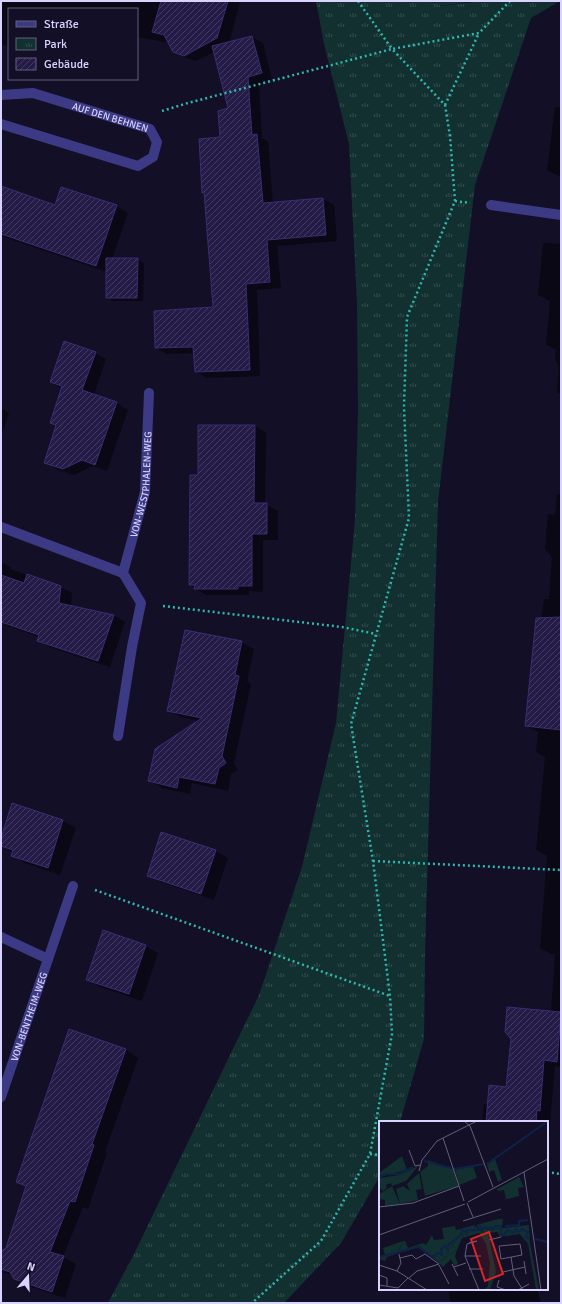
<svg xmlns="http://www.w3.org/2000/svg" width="562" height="1304" font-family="Signika,sans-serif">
<defs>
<pattern id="park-tufts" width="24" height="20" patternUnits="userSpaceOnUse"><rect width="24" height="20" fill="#12302f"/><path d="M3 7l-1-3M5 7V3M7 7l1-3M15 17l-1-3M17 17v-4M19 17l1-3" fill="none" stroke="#344d4e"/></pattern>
<pattern id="building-hatch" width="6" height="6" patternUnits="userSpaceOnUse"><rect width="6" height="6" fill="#241b47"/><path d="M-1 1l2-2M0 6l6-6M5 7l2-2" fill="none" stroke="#433b63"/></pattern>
</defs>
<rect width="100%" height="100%" fill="#130f26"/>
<path fill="#12302f" d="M 432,1 L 474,1 L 442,6 Z"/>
<path fill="url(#park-tufts)" d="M 316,1 L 431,1 L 442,6 L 482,1 L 560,1 L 531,18 L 475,185 L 438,502 L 425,955 L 424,1039 L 400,1122 L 380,1122 L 380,1176 L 341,1243 L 284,1303 L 108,1303 L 133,1256 L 259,995 L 302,867 L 336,723 L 355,520 L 358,412 L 357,304 L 349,144 L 324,44 Z"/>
<path fill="#0007" d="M 1,1 L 236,1 L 240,3 L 229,43 L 252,37 L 263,43 L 272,80 L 259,83 L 262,138 L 268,142 L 273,203 L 323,199 L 334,205 L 337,241 L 277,246 L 281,288 L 257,290 L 260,376 L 207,378 L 196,372 L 195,353 L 167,354 L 156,348 L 214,308 L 205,193 L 203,192 L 221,138 L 229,109 L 214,52 L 196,61 L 186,58 L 174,51 L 170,43 L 137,37 L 137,9 L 9,9 L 9,46 L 1,45 Z
M 555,107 L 561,107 L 561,176 L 558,176 L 547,170 Z
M 1,187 L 55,206 L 116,206 L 128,213 L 112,259 L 137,259 L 144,263 L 143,301 L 113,301 L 107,297 L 107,272 L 1,236 Z
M 543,243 L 561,244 L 561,394 L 557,392 L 559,366 L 555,360 L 556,350 L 546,344 L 550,301 L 538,295 Z
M 95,353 L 106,359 L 94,395 L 117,403 L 128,410 L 107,471 L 93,466 L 74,475 L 56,469 L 45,462 L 57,426 L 51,422 L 62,388 L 51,382 Z
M 1,408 L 9,413 L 1,436 Z
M 199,426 L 255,426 L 266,433 L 265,504 L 278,511 L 278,540 L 263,540 L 263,592 L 249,591 L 249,595 L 206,595 L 190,585 L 199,476 Z
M 557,494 L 561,494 L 561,1067 L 555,1066 L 547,1159 L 547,1122 L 482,1122 L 484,1104 L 488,1105 L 507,1088 L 551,1012 L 555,954 L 551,954 L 540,948 L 547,856 L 536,850 L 545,757 L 536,752 L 538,732 L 526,726 L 544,599 L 549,599 L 552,557 L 545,549 L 548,514 L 555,515 Z
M 1,562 L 11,567 L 10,569 L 61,587 L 72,593 L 71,606 L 114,615 L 125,622 L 110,667 L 49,647 L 38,640 L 39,637 L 8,626 L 1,622 Z
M 241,642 L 254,649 L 247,681 L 251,684 L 234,763 L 238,770 L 231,774 L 228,791 L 192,783 L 190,794 L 162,788 L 150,781 L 199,721 L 181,717 L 168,710 Z
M 13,804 L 63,821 L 76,828 L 60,875 L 25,863 L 12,855 L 12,852 L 1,846 L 1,841 Z
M 216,851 L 228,858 L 214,900 L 161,882 L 148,875 Z
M 145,946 L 158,953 L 142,1001 L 100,987 L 87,979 Z
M 69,1031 L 126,1050 L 138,1058 L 105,1152 L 107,1153 L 88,1209 L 83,1207 L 63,1257 L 76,1264 L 65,1298 L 28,1286 L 15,1279 L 13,1275 L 1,1272 L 1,1252 L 7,1248 L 27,1187 L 18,1182 Z
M 448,1289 L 537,1289 L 541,1303 L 451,1303 Z"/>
<path fill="url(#building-hatch)" stroke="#3b2d73" d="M 161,1 L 228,1 L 217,38 L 184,56 L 173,52 L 164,35 L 152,32 Z
M 252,36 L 262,73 L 248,77 L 252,135 L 257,134 L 263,203 L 323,198 L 326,235 L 267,240 L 270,282 L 246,284 L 250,370 L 195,372 L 193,347 L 155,348 L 154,311 L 213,307 L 204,192 L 202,193 L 199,139 L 220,137 L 218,111 L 228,108 L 212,46 Z
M 1,186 L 55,205 L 61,187 L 117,205 L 96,266 L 1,234 Z
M 106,258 L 138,258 L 137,298 L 106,298 Z
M 64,341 L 96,352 L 82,390 L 117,402 L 95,465 L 82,460 L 63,469 L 44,463 L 56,425 L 50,423 L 62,386 L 50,382 Z
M 198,425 L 255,425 L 254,503 L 267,503 L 267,534 L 252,534 L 252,586 L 238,586 L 238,589 L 194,589 L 195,585 L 189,585 L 190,475 L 198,475 Z
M 27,574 L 61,586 L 59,603 L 114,615 L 98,661 L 37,641 L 39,635 L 1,622 L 1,575 L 24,583 Z
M 561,617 L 561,730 L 525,726 L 536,618 Z
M 185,630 L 242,641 L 235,675 L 239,676 L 222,756 L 226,763 L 219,768 L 215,784 L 179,777 L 177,788 L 148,781 L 155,749 L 202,718 L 167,711 Z
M 12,803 L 63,820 L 48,868 L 11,856 L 13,850 L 1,846 L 1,838 Z
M 161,832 L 216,850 L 201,894 L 147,876 Z
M 103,930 L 146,945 L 129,994 L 86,980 Z
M 507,1007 L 561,1012 L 557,1062 L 544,1060 L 540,1111 L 537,1110 L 536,1122 L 486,1122 L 489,1085 L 506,1087 L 511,1039 L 505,1032 Z
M 69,1029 L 126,1049 L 92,1144 L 94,1145 L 75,1202 L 70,1201 L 50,1252 L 64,1256 L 52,1292 L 14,1279 L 10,1272 L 1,1269 L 1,1251 L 6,1248 L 26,1186 L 16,1182 Z"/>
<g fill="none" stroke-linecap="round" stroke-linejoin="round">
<path stroke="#2fb8b0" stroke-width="2.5" stroke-dasharray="2 3" stroke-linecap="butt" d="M 358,1 L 392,49 L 479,33 L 510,1
M 445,105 L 479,33
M 162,111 L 188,103 L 392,49 L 445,105 L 450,136 L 455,201 L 407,317 L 404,407 L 409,518 L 351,724 L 373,861 L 390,996 L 392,1034 L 370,1154 L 321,1241 L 252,1303
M 455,201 L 470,203
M 163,606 L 342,627 L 376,634
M 373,861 L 561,870
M 95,890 L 390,996
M 370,1154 L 380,1155
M 547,1172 L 561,1174"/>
<g stroke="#3d3a85" stroke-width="10">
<path id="s1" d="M 1,95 L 33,93 L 150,129 L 157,142 L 153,157 L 138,166 L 1,124"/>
<path d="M 491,205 L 561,215"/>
<path d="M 1,527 L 123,573"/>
<path id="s2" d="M 118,736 L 132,647 L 141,603 L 123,573 L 145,492 L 149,393"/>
<path d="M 1,937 L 48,959"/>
<path id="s3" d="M 1,1097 L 73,886"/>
</g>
</g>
<g text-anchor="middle" stroke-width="3" stroke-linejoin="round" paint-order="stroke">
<g font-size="10" fill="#d9d4ff" stroke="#130f26">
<text dy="4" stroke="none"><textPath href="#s1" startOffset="113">AUF DEN BEHNEN</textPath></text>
<text dy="4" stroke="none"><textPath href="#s2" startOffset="261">VON-WESTPHALEN-WEG</textPath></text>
<text dy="4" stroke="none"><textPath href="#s3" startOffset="85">VON-BENTHEIM-WEG</textPath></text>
</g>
</g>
<g transform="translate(379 1121)">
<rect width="169" height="169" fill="#130f26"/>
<path d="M 23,35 L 28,49 L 0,56 L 0,52 ZM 116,38 L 123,59 L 119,61 L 115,49 L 110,51 L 108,44 ZM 49,39 L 74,48 L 79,65 L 46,75 L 41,51 L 49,45 ZM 106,43 L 94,45 L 98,57 L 80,64 L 76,49 L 93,45 L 76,47 ZM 39,45 L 27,60 L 13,65 L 12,62 L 7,64 L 8,67 L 4,70 L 0,66 L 0,57 L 20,54 ZM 40,52 L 43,68 L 37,69 L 39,79 L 21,83 L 17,68 L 24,65 L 31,70 L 28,63 ZM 140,56 L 145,66 L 139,67 L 140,75 L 121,80 L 127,78 L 125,69 L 119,70 L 118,68 ZM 119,98 L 124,98 L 123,107 L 109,109 L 106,113 L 97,104 ZM 96,104 L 94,110 L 80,116 L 66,134 L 54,137 L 40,125 L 8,136 L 6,140 L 0,138 L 0,135 L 19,132 L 24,120 L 26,120 L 29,127 L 44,122 L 47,124 L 53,114 L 55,119 L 65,118 L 63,107 L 76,105 L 77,109 ZM 150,106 L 151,122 L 160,169 L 157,169 L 149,123 L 141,113 L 121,116 L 118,110 ZM 78,129 L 76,135 L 79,143 L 75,145 L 72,138 L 64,146 L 59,141 Z" fill="#12302f"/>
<path d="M 13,65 L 21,83 L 6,85 L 6,79 L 0,78 L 0,73 Z" fill="#12302f"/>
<path d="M 150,104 L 150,106 L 142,108 L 109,112 L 117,151 L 111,169 L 105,169 L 109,165 L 111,142 L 107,123 L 100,112 L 83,117 L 78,129 L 59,141 L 54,137 L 67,133 L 80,116 L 94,110 L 96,105 L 106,113 L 109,109 ZM 24,120 L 19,131 L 6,134 L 4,127 Z" fill="#12302f"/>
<path fill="none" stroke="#0c2248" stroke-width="2" d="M 45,40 L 72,47M 108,43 L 169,0M 75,48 L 106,43M 0,56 L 8,53 L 20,53 L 34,46M 126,105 L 140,104 L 140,100 L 149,99M 156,118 L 169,121M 0,136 L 39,126 L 54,136 L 59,132 L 63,134 L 62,128 L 66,125 L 69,129 L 69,124 L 82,114 L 83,109 L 88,112 L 88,109 L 99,109 L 101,105 L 104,109 L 106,106 L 109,108 L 111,106 L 114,108 L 116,105 L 122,105 L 122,113 L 125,114 L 129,109 L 134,112 L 137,108 L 139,111 L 143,108 L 149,111 L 147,116 L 150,118"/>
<path fill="none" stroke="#625e7d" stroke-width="1" d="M 85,0 L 91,5 L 114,66M 64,17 L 85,80M 30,29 L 36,45 L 41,44M 40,50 L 43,39 L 58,20 L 98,0M 145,51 L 162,169M 89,81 L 169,38M 88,82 L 94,96M 0,86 L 34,82 L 80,65M 84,100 L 122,88M 0,114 L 86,83M 110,119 L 122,116M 90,122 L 98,120 L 88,123 L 86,135 L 100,169M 141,123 L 143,134 L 122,138 L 120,125 ZM 86,135 L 102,135M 132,136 L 135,155 L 144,169M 21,137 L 33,134 L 37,138 L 46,133 L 60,143 L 38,150 L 30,157M 145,140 L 147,153M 73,143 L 79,155M 0,144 L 18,150 L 48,169M 60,144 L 70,163M 75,146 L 87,142M 90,148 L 104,148M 18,150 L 22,142 L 20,133M 124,151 L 146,146M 0,154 L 8,157 L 8,165M 120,159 L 118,166 L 127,169M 0,164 L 19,167 L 29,157M 139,169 L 150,163"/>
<path fill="#d62828" fill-opacity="0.15" stroke="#d62828" stroke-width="2" d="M 110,111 L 124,153 L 106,160 L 92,118 Z"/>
<rect width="169" height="169" fill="none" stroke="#d9d4ff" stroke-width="2"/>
</g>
<rect width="562" height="1304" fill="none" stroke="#d9d4ff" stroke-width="4"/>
<rect x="8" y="8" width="130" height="72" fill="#130f26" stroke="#625e7d"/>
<rect x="16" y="21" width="20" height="6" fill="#3d3a85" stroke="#625e7d"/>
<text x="44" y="28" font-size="12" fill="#d9d4ff">Straße</text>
<rect x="16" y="38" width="20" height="12" fill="url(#park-tufts)" stroke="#625e7d"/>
<text x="44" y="48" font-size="12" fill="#d9d4ff">Park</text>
<rect x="16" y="58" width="20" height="12" fill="url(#building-hatch)" stroke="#625e7d"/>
<text x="44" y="68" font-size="12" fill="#d9d4ff">Gebäude</text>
<g transform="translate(28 1276) rotate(19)" stroke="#130f26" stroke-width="3" paint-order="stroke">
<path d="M0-3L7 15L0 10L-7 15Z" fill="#d9d4ff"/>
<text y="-6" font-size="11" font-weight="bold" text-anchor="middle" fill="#d9d4ff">N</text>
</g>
</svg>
